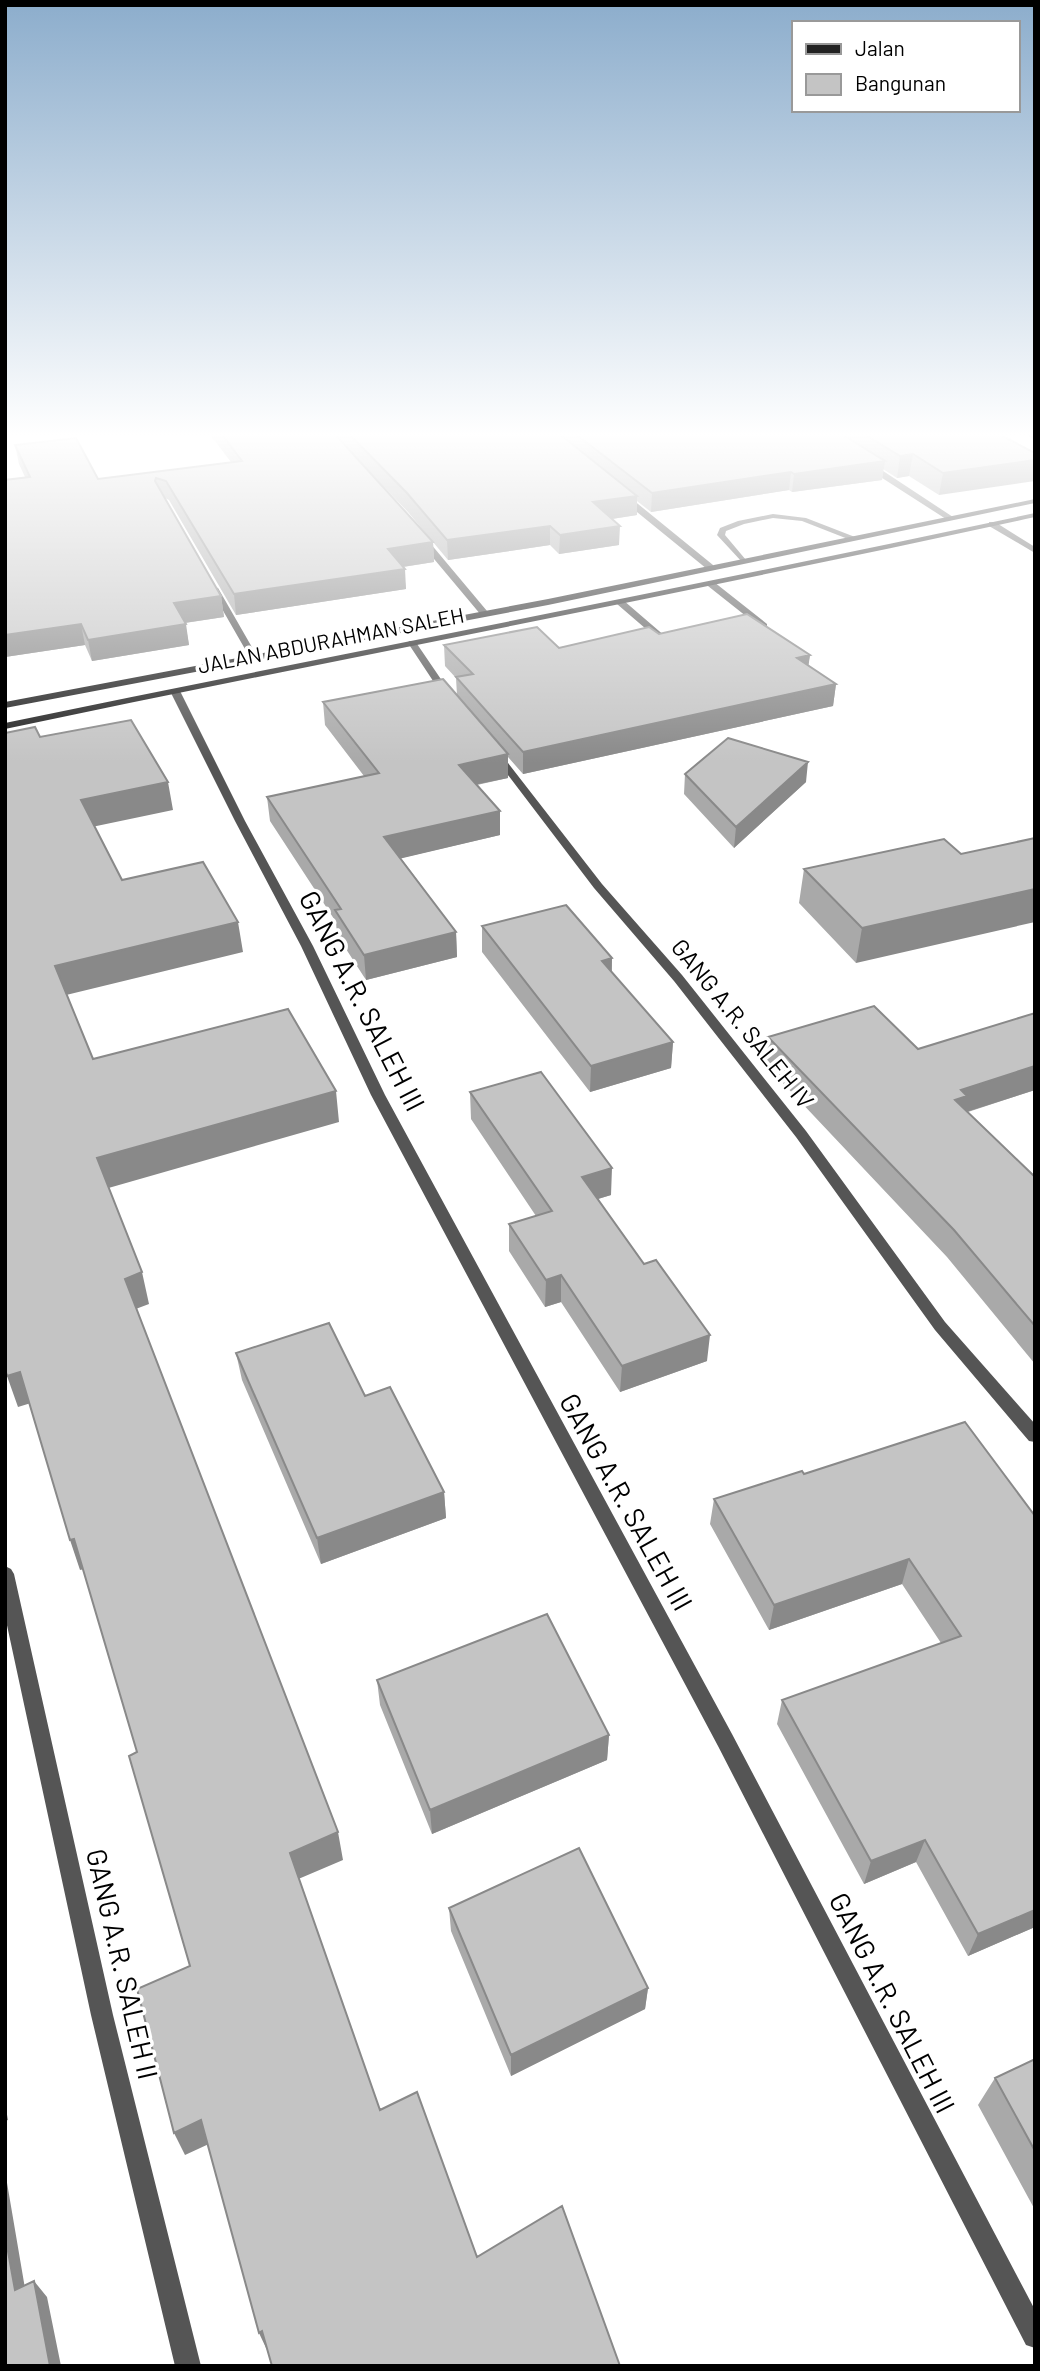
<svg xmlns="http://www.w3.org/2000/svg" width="1040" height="2371" font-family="Barlow,sans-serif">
<rect width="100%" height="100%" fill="#fff"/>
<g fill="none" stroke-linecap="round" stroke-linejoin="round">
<path fill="#555" fill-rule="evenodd" d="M 1022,432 L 1029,432 L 1035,435 L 1035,440 Z
M 773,514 L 806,518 L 855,537 L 848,539 L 802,521 L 773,518 L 744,524 L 726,531 L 725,535 L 746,560 L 742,562 L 717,535 L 720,528 L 738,521 Z
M 708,582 L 714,582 L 767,624 L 767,628 L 761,628 L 708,586 Z
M 617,600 L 623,600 L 666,637 L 666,641 L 660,641 L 617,604 Z"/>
<path fill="#555" fill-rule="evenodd" d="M 865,463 L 871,463 L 953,517 L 946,519 L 865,467 Z
M 621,495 L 627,495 L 713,565 L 713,569 L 707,569 L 621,499 Z
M 989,522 L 995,522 L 1035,547 L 1035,553 L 989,526 Z
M 419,537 L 425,537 L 487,611 L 487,615 L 481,615 L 419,541 Z
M 211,586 L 218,588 L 257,656 L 256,658 L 249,656 L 210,588 Z
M 409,641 L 415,641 L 451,694 L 449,696 L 443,696 L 408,643 Z
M 172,689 L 180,691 L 245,821 L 313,946 L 385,1095 L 732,1734 L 1035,2310 L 1035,2348 L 1026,2345 L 718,1746 L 371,1095 L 301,946 L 235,821 L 170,691 Z
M 492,750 L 498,750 L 602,884 L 682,975 L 806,1131 L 945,1322 L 1035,1424 L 1035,1442 L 1029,1441 L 935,1330 L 796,1137 L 674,981 L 594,888 L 492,754 Z
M 5,1566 L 11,1569 L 14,1574 L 113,2015 L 201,2366 L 175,2366 L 91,2015 L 5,1616 Z"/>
<path fill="#222" fill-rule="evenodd" d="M 1035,499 L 1035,503 L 548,605 L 5,708 L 5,702 L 548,599 Z
M 1035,513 L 1035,517 C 692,592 348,657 5,729 L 5,723 C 348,652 692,587 1035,513 Z"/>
</g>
<path fill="#a9a9a9" d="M 208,432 L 995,432 L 939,495 L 909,476 L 897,478 L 883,469 L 882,480 L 792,492 L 789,490 L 651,512 L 637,501 L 637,515 L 612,519 L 619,545 L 559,554 L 550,545 L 448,560 L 408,512 L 358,460 L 433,542 L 434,562 L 403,567 L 406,589 L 236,615 L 169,500 L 165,498 L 221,596 L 224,617 L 185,623 L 189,645 L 92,661 L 85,645 L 5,657 L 5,480 L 25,477 L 19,464 L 15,445 L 98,479 L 231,462 Z
M 659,634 L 810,655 L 808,665 L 836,684 L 833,706 L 523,774 L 508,757 L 508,778 L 477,785 L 500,811 L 500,835 L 401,858 L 456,932 L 457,957 L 366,980 L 337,935 L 336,922 L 270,821 L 267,797 L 364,776 L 325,725 L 323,702 L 457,695 L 456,678 L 445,666 L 444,645 L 559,648 Z
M 685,774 L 806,782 L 734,848 L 684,794 Z
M 944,839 L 856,963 L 799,903 L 804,869 Z
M 482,926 L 612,958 L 612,972 L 673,1042 L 671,1068 L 590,1092 L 482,952 Z
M 1035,1013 L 1035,1090 L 968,1112 L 1035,1177 L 1035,1364 L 947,1257 L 764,1063 L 768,1037 L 918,1049 Z
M 470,1092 L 611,1195 L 598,1199 L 707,1361 L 620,1392 L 561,1302 L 545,1307 L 509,1251 L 509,1224 L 536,1216 L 471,1119 Z
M 236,1353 L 365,1396 L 444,1492 L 446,1518 L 321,1564 L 242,1380 Z
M 804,1474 L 1035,1516 L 1035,1927 L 968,1956 L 916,1862 L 864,1884 L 777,1724 L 782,1700 L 941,1643 L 902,1584 L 769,1630 L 710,1524 L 714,1499 Z
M 377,1680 L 609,1735 L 607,1760 L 432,1834 L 380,1705 Z
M 449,1908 L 648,1988 L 645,2009 L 511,2076 L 451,1931 Z
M 1035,2059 L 1035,2210 L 978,2105 L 995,2078 Z"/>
<path fill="#898989" d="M 913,454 L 909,476 L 897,478 L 900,456 Z
M 1035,460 L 1035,481 L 939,495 L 943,473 Z
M 885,461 L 882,480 L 792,492 L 794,474 Z
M 791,472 L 789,490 L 651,512 L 652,493 Z
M 637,496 L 637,515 L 592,522 L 593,502 Z
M 550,526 L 550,545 L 448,560 L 447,540 Z
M 620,526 L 619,545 L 559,554 L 560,535 Z
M 433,542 L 434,562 L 389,569 L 388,549 Z
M 405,569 L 406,589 L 236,615 L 234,594 Z
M 221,596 L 224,617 L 177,624 L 174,603 Z
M 81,624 L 85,645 L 5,657 L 5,635 Z
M 186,624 L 189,645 L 92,661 L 88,640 Z
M 810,655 L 807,676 L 797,658 Z
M 836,684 L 833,706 L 523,774 L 523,752 Z
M 508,754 L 508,778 L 459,788 L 459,765 Z
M 808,762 L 806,782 L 734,848 L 736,827 Z
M 168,782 L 173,810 L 87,828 L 81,800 Z
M 500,811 L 500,835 L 386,862 L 384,837 Z
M 1035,889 L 1035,922 L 856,963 L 862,928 Z
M 238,922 L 243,952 L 62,996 L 55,966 Z
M 456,932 L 457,957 L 366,980 L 364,955 Z
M 612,958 L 611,984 L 602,961 Z
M 673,1042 L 671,1068 L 590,1092 L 591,1066 Z
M 1035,1066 L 1035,1090 L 963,1113 L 955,1100 L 961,1090 Z
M 336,1091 L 339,1122 L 105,1189 L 97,1158 Z
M 612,1168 L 611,1195 L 581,1204 L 582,1177 Z
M 142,1272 L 149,1304 L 133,1310 L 125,1279 Z
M 561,1275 L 561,1302 L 545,1307 L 546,1280 Z
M 710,1335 L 707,1361 L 620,1392 L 622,1366 Z
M 20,1372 L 31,1403 L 18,1407 L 7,1376 Z
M 444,1492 L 446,1518 L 321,1564 L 317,1538 Z
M 74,1539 L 84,1569 L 80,1570 L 70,1540 Z
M 909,1559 L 902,1584 L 769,1630 L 774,1605 Z
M 609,1735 L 607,1760 L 432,1834 L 430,1810 Z
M 338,1832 L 343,1860 L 296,1880 L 290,1853 Z
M 925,1840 L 916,1862 L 864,1884 L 871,1861 Z
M 1035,1910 L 1035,1927 L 968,1956 L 978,1934 Z
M 648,1988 L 645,2009 L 511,2076 L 511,2055 Z
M 5,2104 L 8,2120 L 5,2121 Z
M 201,2120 L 211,2143 L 185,2155 L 174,2133 Z
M 5,2171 L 28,2306 L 15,2290 L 5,2235 Z
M 34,2281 L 47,2297 L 61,2366 L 50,2366 Z
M 262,2331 L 267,2350 L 259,2333 Z"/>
<path fill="#c4c4c4" stroke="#898989" stroke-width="2" d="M 220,432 L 333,432 L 433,542 L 388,549 L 405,569 L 234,594 L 166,481 L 156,478 L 155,481 L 221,596 L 174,603 L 186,624 L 88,640 L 81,624 L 5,635 L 5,480 L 30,477 L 15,445 L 76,438 L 98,479 L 242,461 Z
M 347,432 L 557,432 L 637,496 L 593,502 L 620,526 L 560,535 L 550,526 L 447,540 L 407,493 Z
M 573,432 L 838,432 L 885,461 L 794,474 L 791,472 L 652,493 Z
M 861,432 L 995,432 L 1035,453 L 1035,460 L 943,473 L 913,454 L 900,456 Z
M 747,614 L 810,655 L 797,658 L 836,684 L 523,752 L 456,677 L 473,674 L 444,645 L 537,627 L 559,648 L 649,627 L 659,634 Z
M 443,679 L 508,754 L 459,765 L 500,811 L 384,837 L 456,932 L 364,955 L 335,910 L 341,909 L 267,797 L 379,773 L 323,702 Z
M 131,720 L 168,782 L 81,800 L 122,880 L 203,862 L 238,922 L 55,966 L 93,1059 L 288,1009 L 336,1091 L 97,1158 L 142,1272 L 125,1279 L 338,1832 L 290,1853 L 380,2110 L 417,2092 L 477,2257 L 562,2206 L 620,2366 L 272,2366 L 262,2331 L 259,2333 L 201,2120 L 174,2133 L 137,1989 L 190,1966 L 129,1756 L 137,1752 L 74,1539 L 70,1540 L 20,1372 L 7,1376 L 5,1369 L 5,733 L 35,727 L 40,737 Z
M 728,738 L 808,762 L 736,827 L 685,774 Z
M 1035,838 L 1035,889 L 862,928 L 804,869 L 944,839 L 961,854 Z
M 566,905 L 612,958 L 602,961 L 673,1042 L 591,1066 L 482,926 Z
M 874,1006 L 918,1049 L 1035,1013 L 1035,1066 L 961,1090 L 967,1096 L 955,1100 L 1035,1177 L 1035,1326 L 954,1230 L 768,1037 Z
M 541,1072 L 612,1168 L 582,1177 L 644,1264 L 656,1260 L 710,1335 L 622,1366 L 561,1275 L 546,1280 L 509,1224 L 552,1211 L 470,1092 Z
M 329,1323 L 365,1396 L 390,1387 L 444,1492 L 317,1538 L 236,1353 Z
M 965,1422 L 1035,1516 L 1035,1910 L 978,1934 L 925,1840 L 871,1861 L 782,1700 L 961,1636 L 909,1559 L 774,1605 L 714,1499 L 802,1471 L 804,1474 Z
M 547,1614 L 609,1735 L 430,1810 L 377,1680 Z
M 579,1848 L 648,1988 L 511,2055 L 449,1908 Z
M 1035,2059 L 1035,2151 L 995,2078 Z
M 5,2235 L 15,2290 L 34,2281 L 50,2366 L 5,2366 Z"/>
<linearGradient id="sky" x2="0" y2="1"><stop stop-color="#8cadcc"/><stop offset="0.57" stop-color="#fff"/><stop offset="1" stop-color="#fff" stop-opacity="0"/></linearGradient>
<rect width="1040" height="763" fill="url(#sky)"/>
<g text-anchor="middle" stroke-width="7" stroke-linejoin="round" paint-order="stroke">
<g font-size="21" fill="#000" stroke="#fff">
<text transform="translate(331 641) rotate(-11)" y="7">JALAN ABDURAHMAN SALEH</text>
</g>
<g font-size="24" fill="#000" stroke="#fff">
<text transform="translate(742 1024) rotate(51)" y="8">GANG A.R. SALEH IV</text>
</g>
<g font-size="28" fill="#000" stroke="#fff">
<text transform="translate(362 1001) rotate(63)" y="10">GANG A.R. SALEH III</text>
<text transform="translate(626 1502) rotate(61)" y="10">GANG A.R. SALEH III</text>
<text transform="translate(122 1964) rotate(77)" y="10">GANG A.R. SALEH II</text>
<text transform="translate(892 2003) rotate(63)" y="10">GANG A.R. SALEH III</text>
</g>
</g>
<rect width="1040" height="2371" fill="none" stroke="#000000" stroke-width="14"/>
<rect x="792" y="21" width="228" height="91" fill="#ffffff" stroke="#999999" stroke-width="2"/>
<rect x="806" y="44" width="35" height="10" fill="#222222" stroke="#999999" stroke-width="2"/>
<text x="855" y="56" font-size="21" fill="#000000">Jalan</text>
<rect x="806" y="74" width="35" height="21" fill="#c4c4c4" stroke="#999999" stroke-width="2"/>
<text x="855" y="91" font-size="21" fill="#000000">Bangunan</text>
</svg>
